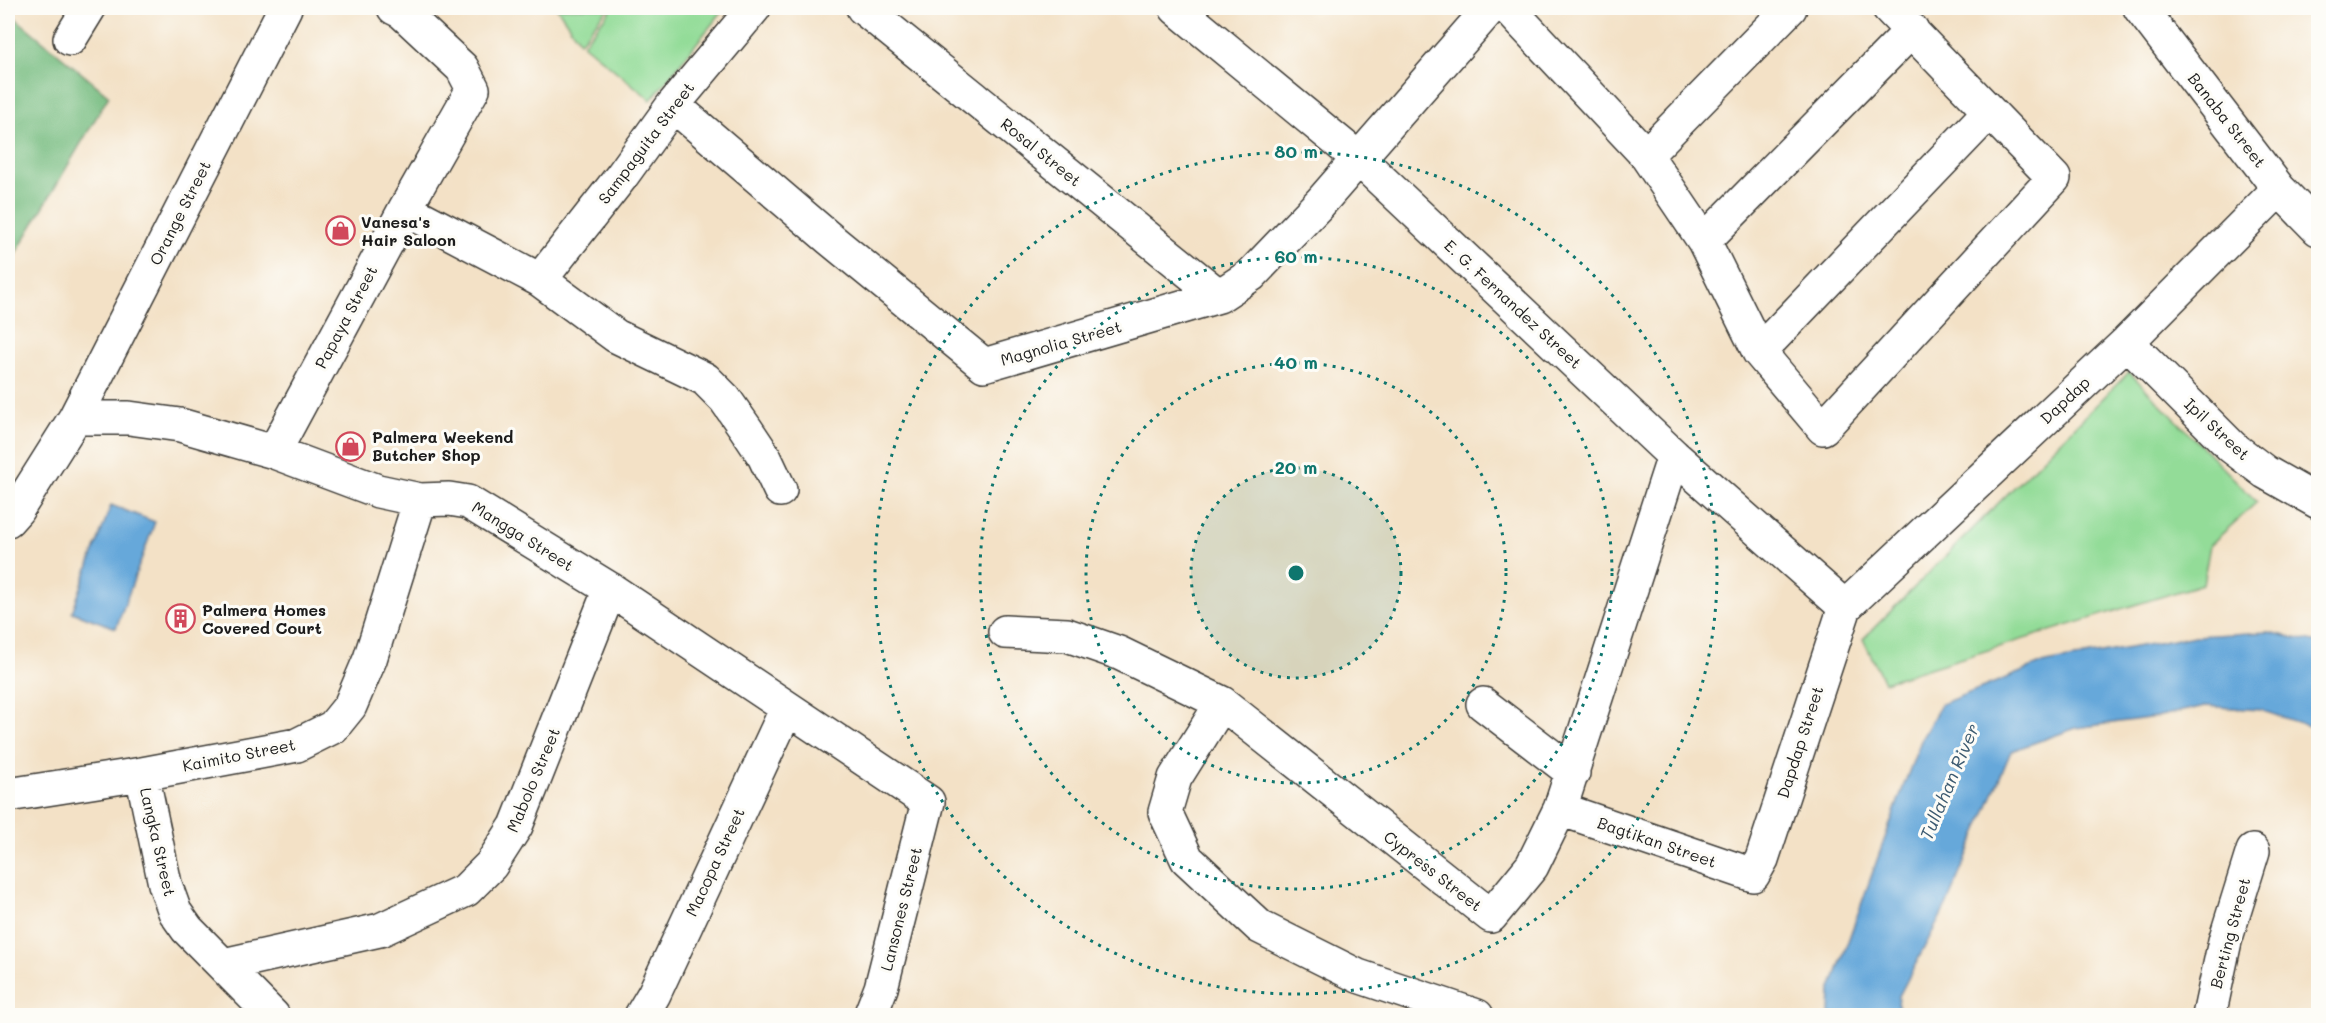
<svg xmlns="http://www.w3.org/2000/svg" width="2326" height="1023" font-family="Mali,sans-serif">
<rect width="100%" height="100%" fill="#fdfcf7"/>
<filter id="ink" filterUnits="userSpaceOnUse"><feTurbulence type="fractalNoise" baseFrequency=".0167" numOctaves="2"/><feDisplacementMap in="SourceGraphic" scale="12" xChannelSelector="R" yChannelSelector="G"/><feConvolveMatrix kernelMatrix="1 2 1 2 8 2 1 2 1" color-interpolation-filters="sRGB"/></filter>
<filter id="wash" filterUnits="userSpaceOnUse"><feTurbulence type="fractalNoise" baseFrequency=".008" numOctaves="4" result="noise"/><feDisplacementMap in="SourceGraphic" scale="24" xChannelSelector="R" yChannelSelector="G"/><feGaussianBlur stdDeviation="1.35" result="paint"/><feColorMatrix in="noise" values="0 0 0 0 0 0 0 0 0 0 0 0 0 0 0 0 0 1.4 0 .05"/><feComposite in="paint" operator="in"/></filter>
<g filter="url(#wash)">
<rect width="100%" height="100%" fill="#f3e1c6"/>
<path fill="#93dc98" stroke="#587c5a" stroke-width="1.5" d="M 557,8 L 608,8 L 580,42 Z
M 612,8 L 725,8 L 651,100 L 583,44 Z
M 2129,372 L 2257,502 L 2210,545 L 2203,584 L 1884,682 L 1863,639 Z"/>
<path fill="#76bc80" stroke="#496c4e" stroke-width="1.5" d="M 8,12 L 109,96 L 8,267 Z"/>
<path fill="#66a8da" stroke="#41627b" stroke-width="1.5" d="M 111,505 L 155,522 L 116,628 L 72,612 Z
M 2268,632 L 2318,643 L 2318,729 L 2260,710 L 2205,706 L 2156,717 L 2076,728 L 2011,751 L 1946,906 L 1899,996 L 1897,1015 L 1830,1015 L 1831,989 L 1905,782 L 1922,738 L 1941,704 L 2041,664 L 2195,636 Z"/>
</g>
<g filter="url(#ink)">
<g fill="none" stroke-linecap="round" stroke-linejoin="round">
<defs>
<path id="minor" d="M 863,8 L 1219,296
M 1176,8 L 1359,159 L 1674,456 L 1845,607
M 1508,8 L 1646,155 L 1704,241 L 1759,352 L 1823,428 L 2054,178 L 1889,8
M 2140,8 L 2279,189 L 2318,229
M 70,39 L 89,8
M 673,105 L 830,239 L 984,365 L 1219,296 L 1251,275 L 1320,203 L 1490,8
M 1646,155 L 1790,8
M 405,209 L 540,280 L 616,336 L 705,379 L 725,399 L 746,429 L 764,456 L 780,490
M 1704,241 L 1912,30
M 540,280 L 621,177 L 673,105 L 754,8
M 2127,342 L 2232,447 L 2265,472 L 2318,502
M 1759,352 L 1989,112
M 75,418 L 129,418 L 180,425 L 274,452 L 378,491 L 420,500 L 449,499 L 468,502 L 610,589 L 928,802 L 881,988 L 870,1016
M 274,452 L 405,209 L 473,89 L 462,68 L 402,12 L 394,8
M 8,520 L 17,510 L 75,418 L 285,8
M 1005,632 L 1067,635 L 1119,653 L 1222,703 L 1491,916 L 1532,866 L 1560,809 L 1674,456
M 1222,703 L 1175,778 L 1165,812 L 1187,859 L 1260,927 L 1358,976 L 1477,1016
M 1483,704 L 1573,773
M 142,774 L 165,884 L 175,912 L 187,929 L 273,1016
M 8,795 L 142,774 L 297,745 L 333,727 L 350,706 L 370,659 L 420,500
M 1560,809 L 1753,875 L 1762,859 L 1845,607 L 2127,342 L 2279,189
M 223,965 L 380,930 L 466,890 L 491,865 L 516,826 L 610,589
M 641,1016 L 654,994 L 787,708
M 2209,1016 L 2225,941 L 2253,851"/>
</defs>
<use href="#minor" stroke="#3c3a36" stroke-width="36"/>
<use href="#minor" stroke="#fff" stroke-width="33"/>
</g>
</g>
<circle cx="1296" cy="573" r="105" fill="#0f766e" fill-opacity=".12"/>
<g fill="none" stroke="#0f766e" stroke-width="3" stroke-dasharray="3 6">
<circle cx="1296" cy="573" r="105"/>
<circle cx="1296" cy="573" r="210"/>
<circle cx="1296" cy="573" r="316"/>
<circle cx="1296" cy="573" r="421"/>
</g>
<defs>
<symbol id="shop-ring" viewBox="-11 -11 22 22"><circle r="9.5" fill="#fdfcf7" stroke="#d1495b" stroke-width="1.5"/><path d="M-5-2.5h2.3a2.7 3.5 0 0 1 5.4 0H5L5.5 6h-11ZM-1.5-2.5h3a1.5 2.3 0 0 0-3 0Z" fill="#d1495b"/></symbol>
<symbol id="building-ring" viewBox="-11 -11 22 22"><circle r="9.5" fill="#fdfcf7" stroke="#d1495b" stroke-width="1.5"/><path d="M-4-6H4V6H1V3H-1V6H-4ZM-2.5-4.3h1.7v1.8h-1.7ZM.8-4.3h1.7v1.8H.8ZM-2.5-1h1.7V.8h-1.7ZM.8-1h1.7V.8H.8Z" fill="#d1495b"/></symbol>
</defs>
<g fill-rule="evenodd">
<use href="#shop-ring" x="324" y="214" width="33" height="33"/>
<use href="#shop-ring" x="334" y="430" width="33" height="33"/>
<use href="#building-ring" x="164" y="602" width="33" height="33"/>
</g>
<g text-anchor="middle" stroke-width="6" stroke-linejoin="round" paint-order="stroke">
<g font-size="16" fill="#1c1c1c" stroke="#fdfcf7">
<text transform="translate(2227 120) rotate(52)" y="6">Banaba Street</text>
<text transform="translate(646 143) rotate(-53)" y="6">Sampaguita Street</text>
<text transform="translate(1041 152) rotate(39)" y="6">Rosal Street</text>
<text transform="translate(180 213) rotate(-63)" y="6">Orange Street</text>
<text transform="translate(1513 304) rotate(43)" y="6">E. G. Fernandez Street</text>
<text transform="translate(346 317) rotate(-62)" y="6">Papaya Street</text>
<text transform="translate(1061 343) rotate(-16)" y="6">Magnolia Street</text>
<text transform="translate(2065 400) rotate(-43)" y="6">Dapdap</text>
<text transform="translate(2217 429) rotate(43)" y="6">Ipil Street</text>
<text transform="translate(523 536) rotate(32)" y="6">Mangga Street</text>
<text transform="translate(1800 742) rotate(-72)" y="6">Dapdap Street</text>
<text transform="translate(239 755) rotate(-11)" y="6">Kaimito Street</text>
<text transform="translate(533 780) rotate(-67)" y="6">Mabolo Street</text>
<text transform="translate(158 842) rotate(77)" y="6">Langka Street</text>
<text transform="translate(1657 842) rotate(19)" y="6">Bagtikan Street</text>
<text transform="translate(715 862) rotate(-65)" y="6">Macopa Street</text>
<text transform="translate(1433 871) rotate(38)" y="6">Cypress Street</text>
<text transform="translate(901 909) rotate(-76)" y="6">Lansones Street</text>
<text transform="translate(2230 933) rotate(-75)" y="6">Berting Street</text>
</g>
<g font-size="16" font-weight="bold" fill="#1c1c1c" stroke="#fdfcf7" text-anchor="start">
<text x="361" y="228">Vanesa's<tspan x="361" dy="18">Hair Saloon</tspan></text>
<text x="372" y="443">Palmera Weekend<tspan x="372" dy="18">Butcher Shop</tspan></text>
<text x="202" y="616">Palmera Homes<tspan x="202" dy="18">Covered Court</tspan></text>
</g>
<g font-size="18" font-style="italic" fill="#3d5b71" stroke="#fdfcf7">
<text transform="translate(1950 782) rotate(-67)" y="6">Tullahan River</text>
</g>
</g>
<circle cx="1296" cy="573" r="9" fill="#0f766e" stroke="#fdfcf7" stroke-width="3"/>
<g font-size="18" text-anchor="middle" font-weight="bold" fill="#0f766e" stroke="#fdfcf7" stroke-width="6" stroke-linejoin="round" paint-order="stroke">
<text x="1296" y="158">80 m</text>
<text x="1296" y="263">60 m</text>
<text x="1296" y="369">40 m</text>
<text x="1296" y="474">20 m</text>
</g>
<rect width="2326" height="1023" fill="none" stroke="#fdfcf7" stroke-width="30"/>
</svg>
